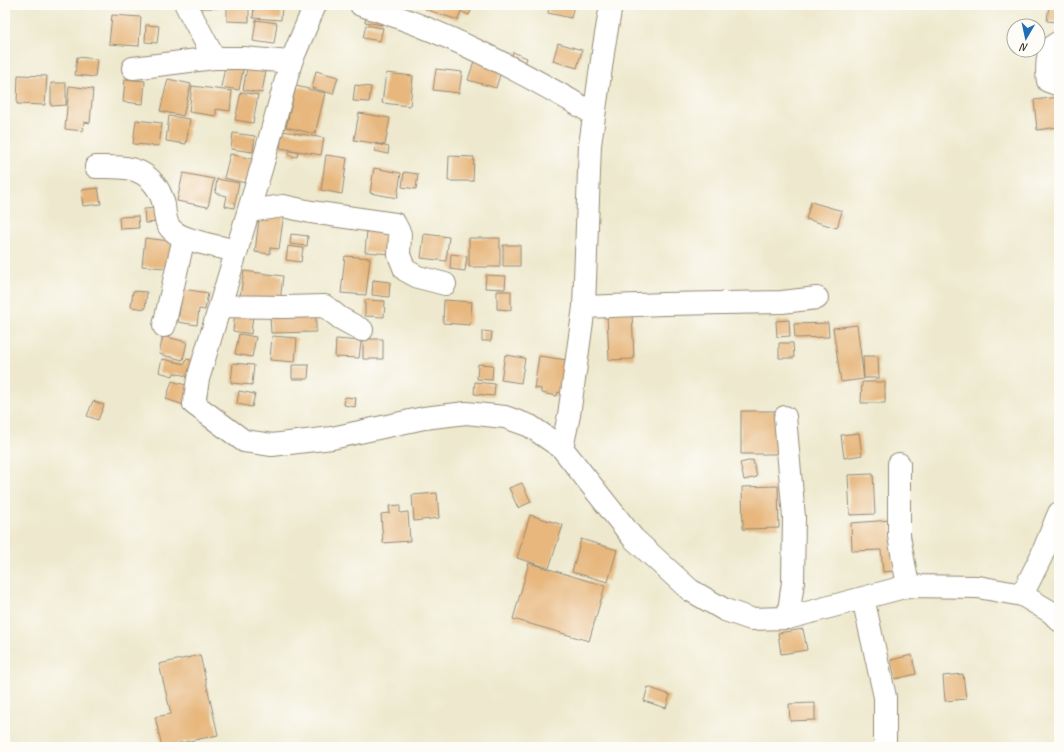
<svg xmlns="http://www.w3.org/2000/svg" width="1064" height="752" font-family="Caveat,sans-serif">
<rect width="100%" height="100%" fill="#fdfcf7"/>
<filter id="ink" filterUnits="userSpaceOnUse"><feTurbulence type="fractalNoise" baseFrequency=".025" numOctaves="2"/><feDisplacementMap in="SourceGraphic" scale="8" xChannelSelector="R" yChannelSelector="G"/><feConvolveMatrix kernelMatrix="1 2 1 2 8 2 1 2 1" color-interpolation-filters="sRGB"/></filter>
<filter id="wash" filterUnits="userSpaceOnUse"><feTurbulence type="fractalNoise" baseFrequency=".012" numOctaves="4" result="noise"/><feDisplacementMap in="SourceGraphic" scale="16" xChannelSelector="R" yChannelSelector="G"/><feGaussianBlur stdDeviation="0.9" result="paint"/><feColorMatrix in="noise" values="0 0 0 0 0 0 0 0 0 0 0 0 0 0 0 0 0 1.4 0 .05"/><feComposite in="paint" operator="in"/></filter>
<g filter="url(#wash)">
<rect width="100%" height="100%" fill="#eee9ce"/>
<g id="blocks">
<path fill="#e7b77e" d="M 200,5 L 218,5 L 218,8 L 199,8 Z
M 227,5 L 249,5 L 249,22 L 227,21 Z
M 254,5 L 282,5 L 281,20 L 253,18 Z
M 427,5 L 463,5 L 458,20 L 425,9 Z
M 464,5 L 473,5 L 469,15 L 462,12 Z
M 543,5 L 574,5 L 571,18 L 548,13 L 549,7 Z
M 1049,5 L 1059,6 L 1059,22 L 1047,21 Z
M 367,12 L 383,15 L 382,25 L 365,22 Z
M 112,15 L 141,17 L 139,46 L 109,44 Z
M 256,20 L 277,23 L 274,44 L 253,41 Z
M 146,25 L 159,26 L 157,43 L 145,42 Z
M 366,25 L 383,28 L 380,41 L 363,38 Z
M 558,43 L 582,50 L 577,68 L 553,61 Z
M 513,52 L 527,58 L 523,70 L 509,64 Z
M 77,57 L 97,59 L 95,77 L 75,75 Z
M 474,61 L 502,68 L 496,88 L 468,80 Z
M 226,62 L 244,65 L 239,90 L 221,87 Z
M 247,67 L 266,70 L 262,93 L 243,90 Z
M 436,69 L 462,72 L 459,93 L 433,90 Z
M 316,71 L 338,77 L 333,94 L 312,88 Z
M 386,73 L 413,76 L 410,106 L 382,103 Z
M 18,75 L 47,76 L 45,105 L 17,104 Z
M 125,79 L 145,81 L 143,104 L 123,102 Z
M 168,79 L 191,84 L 183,116 L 160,111 Z
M 51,83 L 66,83 L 66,105 L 51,106 Z
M 355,85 L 371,87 L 369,102 L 353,101 Z
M 69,86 L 93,89 L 90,123 L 84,122 L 83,131 L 65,129 Z
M 192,86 L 232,91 L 230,111 L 216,109 L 216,116 L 189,112 Z
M 296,86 L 325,93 L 315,134 L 286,127 Z
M 241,92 L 258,95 L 253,123 L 235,120 Z
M 1059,97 L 1059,127 L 1037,130 L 1034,100 Z
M 359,113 L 390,118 L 385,145 L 354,140 Z
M 169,116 L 190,119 L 186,144 L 166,141 Z
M 136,120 L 162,123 L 159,146 L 133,144 Z
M 283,131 L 324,138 L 321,155 L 280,148 Z
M 233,133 L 255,136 L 253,152 L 231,149 Z
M 376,144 L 389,147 L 388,154 L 375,151 Z
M 289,151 L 298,152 L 297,157 L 288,155 Z
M 230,154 L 256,160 L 250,184 L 224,178 Z
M 326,155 L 347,158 L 342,194 L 321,190 Z
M 449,156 L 474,157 L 473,181 L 448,181 Z
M 374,168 L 401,173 L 397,198 L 370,193 Z
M 404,172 L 418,174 L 416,189 L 402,187 Z
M 183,173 L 214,179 L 208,207 L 177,201 Z
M 217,179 L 239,183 L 234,208 L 225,206 L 227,196 L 215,193 Z
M 98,188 L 101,204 L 83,206 L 81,190 Z
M 811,202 L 842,211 L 837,228 L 806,219 Z
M 160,208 L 161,222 L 145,223 L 144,209 Z
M 260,210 L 284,213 L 279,249 L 270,248 L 270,254 L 255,252 Z
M 138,216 L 139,228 L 120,229 L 119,217 Z
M 367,230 L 393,232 L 391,254 L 365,252 Z
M 291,234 L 308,236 L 307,246 L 290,244 Z
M 424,234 L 449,237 L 446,261 L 421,258 Z
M 145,238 L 178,242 L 175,269 L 142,266 Z
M 469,238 L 500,238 L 500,267 L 469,267 Z
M 503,245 L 520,245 L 520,266 L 503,266 Z
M 288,246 L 303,248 L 301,262 L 286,260 Z
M 451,254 L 467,256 L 465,271 L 450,269 Z
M 345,256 L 370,258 L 366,295 L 341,293 Z
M 244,271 L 283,276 L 280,302 L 240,297 Z
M 486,275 L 506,276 L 505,289 L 485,288 Z
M 373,280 L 390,282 L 389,297 L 372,295 Z
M 183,289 L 208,293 L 205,310 L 199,309 L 197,325 L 178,322 Z
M 133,291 L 147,292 L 145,309 L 131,307 Z
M 497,291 L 511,291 L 511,310 L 497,309 Z
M 365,300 L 385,301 L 384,317 L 365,316 Z
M 444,300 L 472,302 L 470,325 L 443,323 Z
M 235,312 L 253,315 L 251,334 L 233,331 Z
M 632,312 L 634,359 L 609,360 L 607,313 Z
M 316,315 L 316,332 L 271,333 L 270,316 Z
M 789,320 L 790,336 L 777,337 L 776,321 Z
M 828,323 L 829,337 L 795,338 L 794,324 Z
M 857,325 L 864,379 L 841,382 L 833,328 Z
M 482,331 L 492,332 L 491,341 L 482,341 Z
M 239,334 L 256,337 L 252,357 L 235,354 Z
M 163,336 L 187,342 L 183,360 L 159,354 Z
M 272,336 L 297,338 L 295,362 L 270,360 Z
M 336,339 L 361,341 L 359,358 L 335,357 Z
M 363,339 L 383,339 L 383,359 L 363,359 Z
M 779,343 L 793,343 L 794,358 L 779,358 Z
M 505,355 L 525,358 L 521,383 L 501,380 Z
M 539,356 L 567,360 L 562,393 L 558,392 L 557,396 L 541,393 L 541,389 L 534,388 Z
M 863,356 L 878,356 L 879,378 L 864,378 Z
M 162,359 L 185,364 L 186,359 L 195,361 L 191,377 L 174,373 L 173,376 L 159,372 Z
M 233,363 L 254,365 L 252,385 L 231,383 Z
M 478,364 L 493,365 L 492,380 L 477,379 Z
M 292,365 L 309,365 L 308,379 L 292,379 Z
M 172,381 L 192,387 L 187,406 L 166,399 Z
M 475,382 L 495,384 L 494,396 L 474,394 Z
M 862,382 L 885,382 L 885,403 L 861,403 Z
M 239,391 L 255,394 L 252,407 L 237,404 Z
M 345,397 L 356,398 L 355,407 L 344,405 Z
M 93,401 L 104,405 L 98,420 L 87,416 Z
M 741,411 L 781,411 L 781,454 L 741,454 Z
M 859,433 L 862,455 L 844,458 L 841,435 Z
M 753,460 L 757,477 L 744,480 L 740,463 Z
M 873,474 L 875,514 L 850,515 L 848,475 Z
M 522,483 L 531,502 L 518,508 L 509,488 Z
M 778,486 L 779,528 L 743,529 L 742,487 Z
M 437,493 L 439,518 L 414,521 L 412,495 Z
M 400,505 L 400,513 L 408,512 L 410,541 L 383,543 L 381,514 L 390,513 L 389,506 Z
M 530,515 L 563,525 L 549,568 L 517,558 Z
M 891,520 L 894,571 L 883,572 L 881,550 L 852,551 L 851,523 Z
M 581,539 L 617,550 L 608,582 L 572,572 Z
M 529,563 L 605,586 L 589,641 L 513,619 Z
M 803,629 L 807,650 L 781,654 L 778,633 Z
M 200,655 L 218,735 L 162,747 L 155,717 L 171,714 L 159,664 Z
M 912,655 L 916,674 L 895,679 L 891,660 Z
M 963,674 L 966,699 L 945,701 L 943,676 Z
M 648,687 L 670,695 L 666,708 L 644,701 Z
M 815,703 L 815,720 L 790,721 L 789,704 Z"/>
</g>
</g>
<g filter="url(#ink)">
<use href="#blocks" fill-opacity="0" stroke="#948a76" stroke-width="1"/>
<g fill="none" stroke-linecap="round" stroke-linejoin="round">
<defs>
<path id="minor" d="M 186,5 L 214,58
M 315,5 L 291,62 L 262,166 L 198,379 L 194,404 L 244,441 L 272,445 L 332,438 L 424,418 L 466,413 L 505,417 L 530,426 L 562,448 L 633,538 L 690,590 L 725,610 L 751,619 L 788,618 L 908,586 L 978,587 L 1022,595 L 1051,612 L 1059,620
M 361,5 C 442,29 521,71 594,114
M 1059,42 L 1050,48 C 1047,60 1046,69 1048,81 L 1059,85
M 133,68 L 214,58 L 244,58 L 291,62
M 96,167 C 119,167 141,165 155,185 C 160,191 162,197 164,205 C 165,214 165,224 172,230 C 183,241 221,247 237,251
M 249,211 L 283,206 L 311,212 L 395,224 L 400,234 L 399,255 L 405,270 L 418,277 L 445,284
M 220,306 L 284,307 L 325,306 L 340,318 L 362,330
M 584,307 L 664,304 L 782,302 L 817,298
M 164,326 L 184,237
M 785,417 L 794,517 L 793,582 L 788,618
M 562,448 L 569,415 L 584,307 L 590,145 L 604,46 L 611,5
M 899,464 L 899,536 L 908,586
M 1022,595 L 1041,557 L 1059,513
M 863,598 L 885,697 L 885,747"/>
</defs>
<use href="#minor" stroke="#948a76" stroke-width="24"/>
<use href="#minor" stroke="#fff" stroke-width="22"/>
</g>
</g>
<rect width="1064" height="752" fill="none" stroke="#fdfcf7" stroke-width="20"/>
<g transform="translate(1026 38) rotate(189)"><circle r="19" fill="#fdfcf7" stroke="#afa8a0"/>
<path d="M0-3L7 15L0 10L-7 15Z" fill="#1f6fb2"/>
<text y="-6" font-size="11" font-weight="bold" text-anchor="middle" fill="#3b2a1e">N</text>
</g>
</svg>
